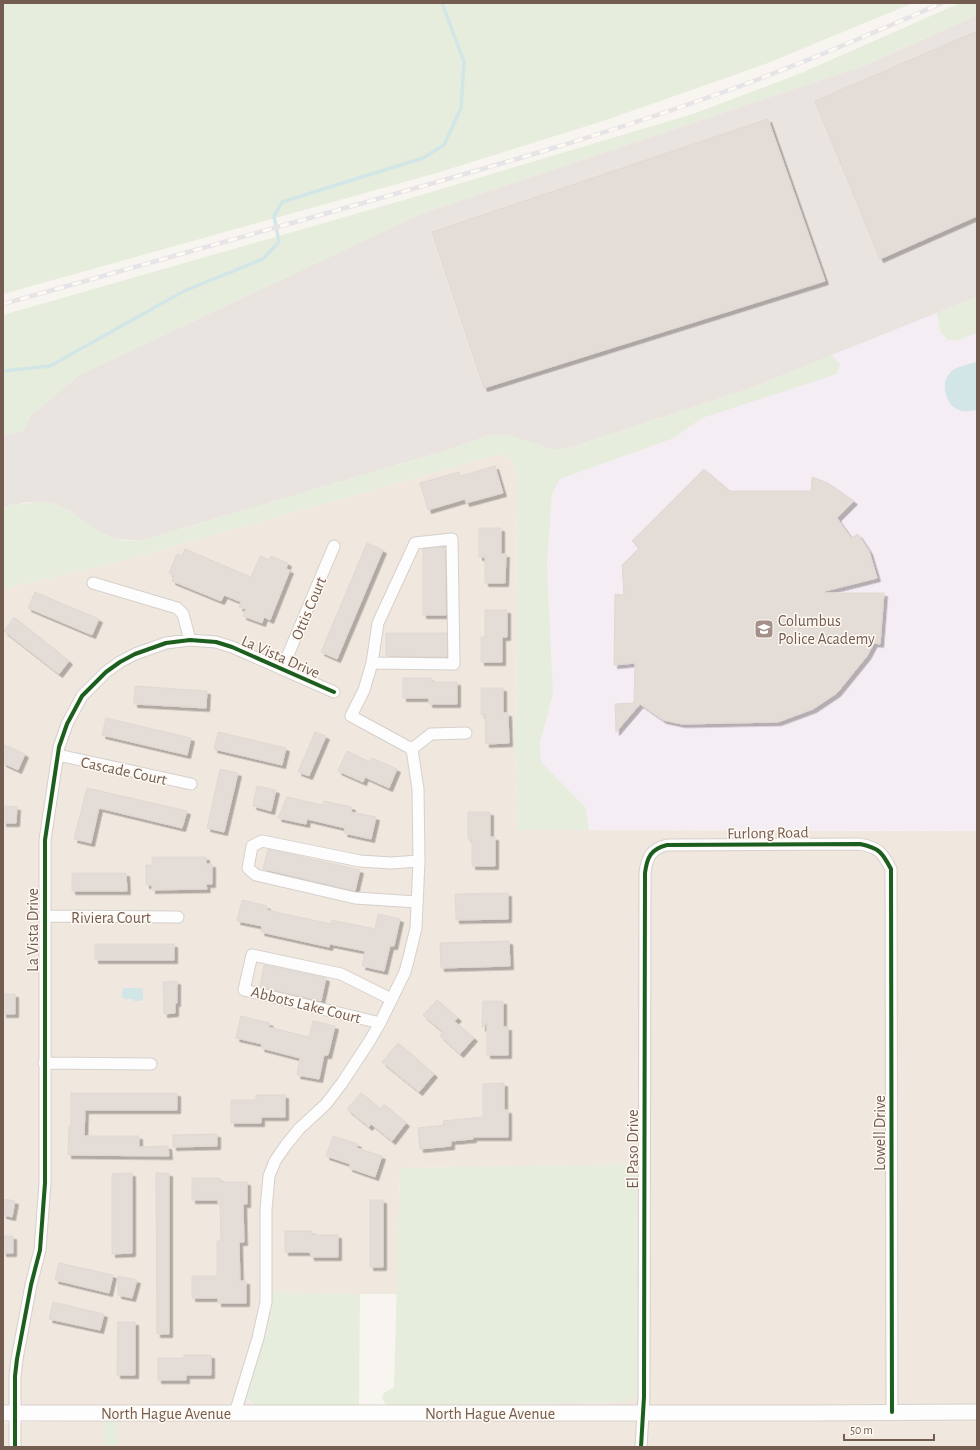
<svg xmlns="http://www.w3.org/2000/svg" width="980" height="1450" font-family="'Alegreya Sans',sans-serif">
<defs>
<filter id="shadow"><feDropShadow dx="3.5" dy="3.5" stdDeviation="0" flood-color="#0004"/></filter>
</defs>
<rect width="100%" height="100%" fill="#f8f4f0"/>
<path fill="#f0e7de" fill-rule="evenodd" d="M 500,454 L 512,459 L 517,481 L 515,751 L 518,830 L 977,831 L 977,1447 L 117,1447 L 117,1406 L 3,1407 L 3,589 L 125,560 ZM 636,1164 L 638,1390 L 634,1397 L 627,1402 L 386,1406 L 254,1405 L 249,1402 L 245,1390 L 268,1330 L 271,1315 L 273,1292 L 360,1294 L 397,1294 L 400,1168 Z
M 104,1420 L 104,1447 L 3,1447 L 3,1423 Z"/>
<path fill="#eae4e0" d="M 977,15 L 977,297 L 746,390 L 565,449 L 551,449 L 508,435 L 491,435 L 441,452 L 140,541 L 116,539 L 96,531 L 70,511 L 29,502 L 3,507 L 3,436 L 24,430 L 30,416 L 79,375 L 420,214 L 868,64 Z"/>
<path fill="#f5edf4" d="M 937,313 L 940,331 L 959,340 L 977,333 L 977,831 L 589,830 L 586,808 L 541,763 L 540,743 L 553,694 L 547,565 L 552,494 L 560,479 L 674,438 L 702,418 L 840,364 L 832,355 Z"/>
<path fill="#e6eddc" d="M 3,3 L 913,3 L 768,63 L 606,120 L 440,172 L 3,294 Z
M 960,3 L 977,3 L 977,15 L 868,64 L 420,214 L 79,375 L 30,416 L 24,430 L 3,436 L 3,315 L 411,198 L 693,114 L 799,74 Z
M 977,297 L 977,333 L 959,340 L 948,340 L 940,331 L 937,313 Z
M 832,355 L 840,364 L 837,374 L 702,418 L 674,438 L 560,479 L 552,494 L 547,565 L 553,694 L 540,743 L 541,762 L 586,808 L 589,830 L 518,830 L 515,751 L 517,481 L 512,459 L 500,454 L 125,560 L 3,589 L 3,507 C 17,505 42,499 55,504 C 77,512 92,532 116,539 C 123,541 132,541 140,541 L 441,452 L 491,435 L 508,435 L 551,449 L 565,449 L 746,390 Z
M 636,1164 L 638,1390 L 634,1397 L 627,1402 L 386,1406 L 382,1398 L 384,1393 L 394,1387 L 400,1168 Z
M 272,1292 L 360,1294 L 359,1405 L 254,1405 L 245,1396 L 245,1390 L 268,1330 L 271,1315 Z
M 117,1419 L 117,1447 L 104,1447 L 104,1420 Z"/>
<path fill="#d2e6e7" d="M 977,362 L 977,410 C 970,411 962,413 955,408 C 944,401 940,379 953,370 C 960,366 970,364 977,362 Z
M 124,988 L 141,988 L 143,990 L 143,999 L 141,1001 L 134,1001 L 133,999 L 124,999 L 122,997 L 122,991 Z"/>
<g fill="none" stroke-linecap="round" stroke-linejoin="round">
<path stroke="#d2e6e7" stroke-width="3.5" d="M 3,371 L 50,366 L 184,291 L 263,259 L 279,242 L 274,216 L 282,202 L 423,158 L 444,145 L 461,108 L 464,62 L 442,3"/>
</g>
<path fill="#e4ddd7" stroke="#e0d8d2" filter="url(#shadow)" d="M 977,31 L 977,216 L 880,259 L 815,101 Z
M 768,119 L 825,281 L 484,388 L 432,232 Z
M 495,466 L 503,493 L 466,503 L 465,499 L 428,510 L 420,483 L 459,472 L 460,476 Z
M 704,469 L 730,491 L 811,491 L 812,477 L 828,483 L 854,501 L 837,518 L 851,538 L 858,534 L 869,551 L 877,578 L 825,591 L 825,593 L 884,593 L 880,644 L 874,643 L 867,656 L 837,693 L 813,709 L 778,722 L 682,724 L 663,720 L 640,704 L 616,732 L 615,704 L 634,703 L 635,663 L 614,665 L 615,594 L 624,595 L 622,565 L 639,548 L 632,541 Z
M 479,528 L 501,528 L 501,554 L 506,554 L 505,583 L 485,583 L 485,557 L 479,557 Z
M 367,543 L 383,550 L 337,659 L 321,652 Z
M 445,547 L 446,615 L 423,615 L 423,549 Z
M 185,549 L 251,577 L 260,556 L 269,560 L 271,556 L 288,563 L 286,569 L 290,570 L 270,620 L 264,617 L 262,623 L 243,616 L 246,609 L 239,607 L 241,602 L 224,595 L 221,601 L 172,581 L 174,576 L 169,573 L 177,554 L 182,556 Z
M 35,592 L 99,619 L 92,635 L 28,608 Z
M 485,610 L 507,610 L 507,637 L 502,637 L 502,662 L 481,662 L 481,637 L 485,637 Z
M 14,617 L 69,661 L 59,674 L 4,631 Z
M 386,633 L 447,633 L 447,657 L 386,656 Z
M 403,678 L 431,678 L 431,682 L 457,682 L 457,704 L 429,704 L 429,698 L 403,698 Z
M 135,686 L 207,691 L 206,708 L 134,704 Z
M 481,688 L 503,688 L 503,713 L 508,713 L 509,743 L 486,744 L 485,714 L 481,715 Z
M 106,718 L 191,738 L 187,755 L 102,735 Z
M 218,732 L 286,748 L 282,765 L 214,749 Z
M 315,732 L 326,736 L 309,776 L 298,772 Z
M 3,744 L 25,754 L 18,770 L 3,763 Z
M 347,751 L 370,762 L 372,758 L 397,769 L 389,788 L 365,777 L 363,782 L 338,771 Z
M 220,769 L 238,773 L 224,832 L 207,828 Z
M 257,786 L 276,790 L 271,811 L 253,806 Z
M 87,788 L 187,811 L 182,828 L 99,808 L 91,843 L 74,839 Z
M 287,797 L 323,805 L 324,801 L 352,807 L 351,812 L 376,817 L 371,839 L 344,833 L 345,828 L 307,819 L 306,824 L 278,818 Z
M 3,806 L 17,807 L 16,823 L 3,823 Z
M 468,812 L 490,812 L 490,837 L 495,837 L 495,866 L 472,866 L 472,839 L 468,839 Z
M 268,849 L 360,870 L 355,891 L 263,869 Z
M 152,857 L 206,857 L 206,864 L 212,864 L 212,884 L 206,884 L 207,889 L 152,890 L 152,885 L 146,885 L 146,865 L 152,865 Z
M 72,873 L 126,873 L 127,891 L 72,891 Z
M 508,893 L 508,919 L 456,920 L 455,894 Z
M 242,900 L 267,906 L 267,910 L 331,924 L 332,920 L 375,929 L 378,914 L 400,919 L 394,946 L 390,946 L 384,971 L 362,966 L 365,951 L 330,944 L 329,947 L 261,932 L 262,926 L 237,921 Z
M 509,941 L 510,966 L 441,968 L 440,943 Z
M 95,944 L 174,944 L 174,960 L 95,960 Z
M 264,965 L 326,978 L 321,1001 L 260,987 Z
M 177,981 L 177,1003 L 175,1003 L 175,1013 L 164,1014 L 163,982 Z
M 3,994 L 15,994 L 15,1014 L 3,1014 Z
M 437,1000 L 458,1018 L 454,1021 L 474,1038 L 460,1054 L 440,1036 L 443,1032 L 423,1015 Z
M 483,1001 L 503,1001 L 503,1027 L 508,1027 L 508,1055 L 487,1055 L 487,1022 L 482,1028 Z
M 241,1016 L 270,1023 L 268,1027 L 309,1037 L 313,1021 L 335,1026 L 328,1055 L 324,1055 L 319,1079 L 297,1075 L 300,1058 L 261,1048 L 262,1044 L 236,1038 Z
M 398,1043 L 434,1074 L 419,1092 L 382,1062 Z
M 504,1083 L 504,1110 L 508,1110 L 508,1137 L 473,1137 L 473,1139 L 451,1141 L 451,1146 L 420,1149 L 418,1128 L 444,1125 L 443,1121 L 483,1117 L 483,1084 Z
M 71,1093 L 177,1093 L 177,1110 L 85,1110 L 84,1136 L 139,1136 L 139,1147 L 168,1146 L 169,1156 L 68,1155 L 69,1126 L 71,1126 Z
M 361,1093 L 381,1109 L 384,1104 L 406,1123 L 392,1141 L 371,1124 L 369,1127 L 347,1109 Z
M 256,1095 L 285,1095 L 285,1117 L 261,1117 L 261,1123 L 231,1123 L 231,1100 L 256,1100 Z
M 217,1134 L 217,1146 L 173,1147 L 173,1135 Z
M 333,1136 L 358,1144 L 357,1148 L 382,1156 L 375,1177 L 349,1168 L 350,1164 L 326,1156 Z
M 132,1173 L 132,1253 L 112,1254 L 112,1174 Z
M 156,1173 L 169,1173 L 169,1334 L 157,1334 Z
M 192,1178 L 220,1178 L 220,1182 L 247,1182 L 247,1204 L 243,1204 L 244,1242 L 239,1242 L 240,1281 L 246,1281 L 246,1303 L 218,1303 L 218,1298 L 192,1298 L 192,1276 L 217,1276 L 217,1241 L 221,1241 L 220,1204 L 218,1204 L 218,1200 L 192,1200 Z
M 3,1199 L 15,1201 L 12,1217 L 3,1215 Z
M 370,1200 L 383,1200 L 383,1267 L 370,1267 Z
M 285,1231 L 312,1231 L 312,1235 L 338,1235 L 338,1257 L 311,1257 L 310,1252 L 285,1252 Z
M 3,1236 L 13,1236 L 13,1253 L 3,1253 Z
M 59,1263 L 113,1275 L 109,1293 L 55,1280 Z
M 118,1276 L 137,1280 L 132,1298 L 118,1295 Z
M 53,1302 L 104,1314 L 100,1330 L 49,1319 Z
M 118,1322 L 135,1322 L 135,1375 L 117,1375 Z
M 184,1355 L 211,1355 L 211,1375 L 186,1375 L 186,1380 L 158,1380 L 158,1358 L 184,1358 Z"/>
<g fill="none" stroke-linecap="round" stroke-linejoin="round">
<defs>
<path id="street" d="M 93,583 L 177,608 L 183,614 L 190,640
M 372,663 L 454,664 L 452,539 L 415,543 L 378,623 L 372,663 L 364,690 L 351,716 L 412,749
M 282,669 L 334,546
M 412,749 L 431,734 L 466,733
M 58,755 L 191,784
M 417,902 L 355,898 L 256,875 L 248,868 L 252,846 L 262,841 L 360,861 L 391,863 L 419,861
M 44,916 L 178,917
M 380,1023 L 244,990 L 252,955 L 341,974 L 391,999
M 44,1063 L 151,1064
M 235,1413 L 258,1338 L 266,1302 L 266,1210 L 269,1176 L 275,1161 L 286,1145 L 299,1129 L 326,1104 L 342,1083 L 369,1042 L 380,1023 L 405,972 L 409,957 L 416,928 L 419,861 L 418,789 L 412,749
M 15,1447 L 15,1376 L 17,1359 L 31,1285 L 40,1250 L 45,1183 L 45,840 L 59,747 L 67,724 L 82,696 L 106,672 L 120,662 L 135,654 L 166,643 L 190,640 L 216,642 L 232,647 L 334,692
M 641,1447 L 644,1397 L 645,873 C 647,857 651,849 667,845 L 860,844 C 879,848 882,852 891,869 L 892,1412"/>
<path id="secondary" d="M 3,1413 L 811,1413 L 977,1412"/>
</defs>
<use href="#street" stroke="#d5d0cb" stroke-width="13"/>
<use href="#secondary" stroke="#d6d0ca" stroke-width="17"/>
<use href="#street" stroke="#fefdfd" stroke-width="11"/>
<use href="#secondary" stroke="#fefdfd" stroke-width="15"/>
<defs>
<path id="rail" d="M 3,304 C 121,271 238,238 356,205 C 476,171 595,138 712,96 C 790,69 866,36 942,3"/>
</defs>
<use href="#rail" stroke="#e6e4e6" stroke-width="4.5"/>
<use href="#rail" stroke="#fef9f2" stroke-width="3" stroke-dasharray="9" stroke-linecap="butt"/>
<defs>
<path id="cycleway" d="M 15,1447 L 15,1376 L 17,1359 L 31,1285 L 40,1250 L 45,1183 L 45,840 L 59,747 L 67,724 L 82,696 L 106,672 L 120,662 L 135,654 L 166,643 L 190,640 L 216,642 L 232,647 L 334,692
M 641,1447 L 644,1397 L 645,873 C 647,857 651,849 667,845 L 860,844 C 879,848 882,852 891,869 L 892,1412"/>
</defs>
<use href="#cycleway" stroke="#fef9f2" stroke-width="6"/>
<use href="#cycleway" stroke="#1b5e20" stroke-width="4"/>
</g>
<defs>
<symbol id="school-square" viewBox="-11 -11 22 22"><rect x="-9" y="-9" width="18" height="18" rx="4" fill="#a39189" stroke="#fef9f2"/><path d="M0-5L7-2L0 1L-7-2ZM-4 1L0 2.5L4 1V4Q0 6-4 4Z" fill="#fff"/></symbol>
</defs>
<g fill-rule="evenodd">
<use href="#school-square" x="753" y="618" width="22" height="22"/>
</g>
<g text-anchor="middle" stroke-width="3" stroke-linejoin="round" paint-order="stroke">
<g font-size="16" fill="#755c51" stroke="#fef9f2">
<text transform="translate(308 608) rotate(-67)" y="6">Ottis Court</text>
<text transform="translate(281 656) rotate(24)" y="6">La Vista Drive</text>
<text transform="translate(124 770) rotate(12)" y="6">Cascade Court</text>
<text transform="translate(768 832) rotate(-1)" y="6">Furlong Road</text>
<text x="111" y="923">Riviera Court</text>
<text transform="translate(32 930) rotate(-90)" y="6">La Vista Drive</text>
<text transform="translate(306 1004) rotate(14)" y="6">Abbots Lake Court</text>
<text transform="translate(879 1133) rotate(-90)" y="6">Lowell Drive</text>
<text transform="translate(632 1149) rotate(-90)" y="6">El Paso Drive</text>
<text x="166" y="1419">North Hague Avenue</text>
<text x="490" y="1419">North Hague Avenue</text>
</g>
<g font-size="16" fill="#755c51" stroke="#fef9f2" text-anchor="start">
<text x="778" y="626">Columbus<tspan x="778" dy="18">Police Academy</tspan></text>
</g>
</g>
<rect width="980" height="1450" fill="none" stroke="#755c51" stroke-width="8"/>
<path d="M844 1434v6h90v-6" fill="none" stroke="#755c51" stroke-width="2"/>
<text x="850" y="1434" font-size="12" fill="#755c51" stroke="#fef9f2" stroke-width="3" paint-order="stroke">50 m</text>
</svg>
